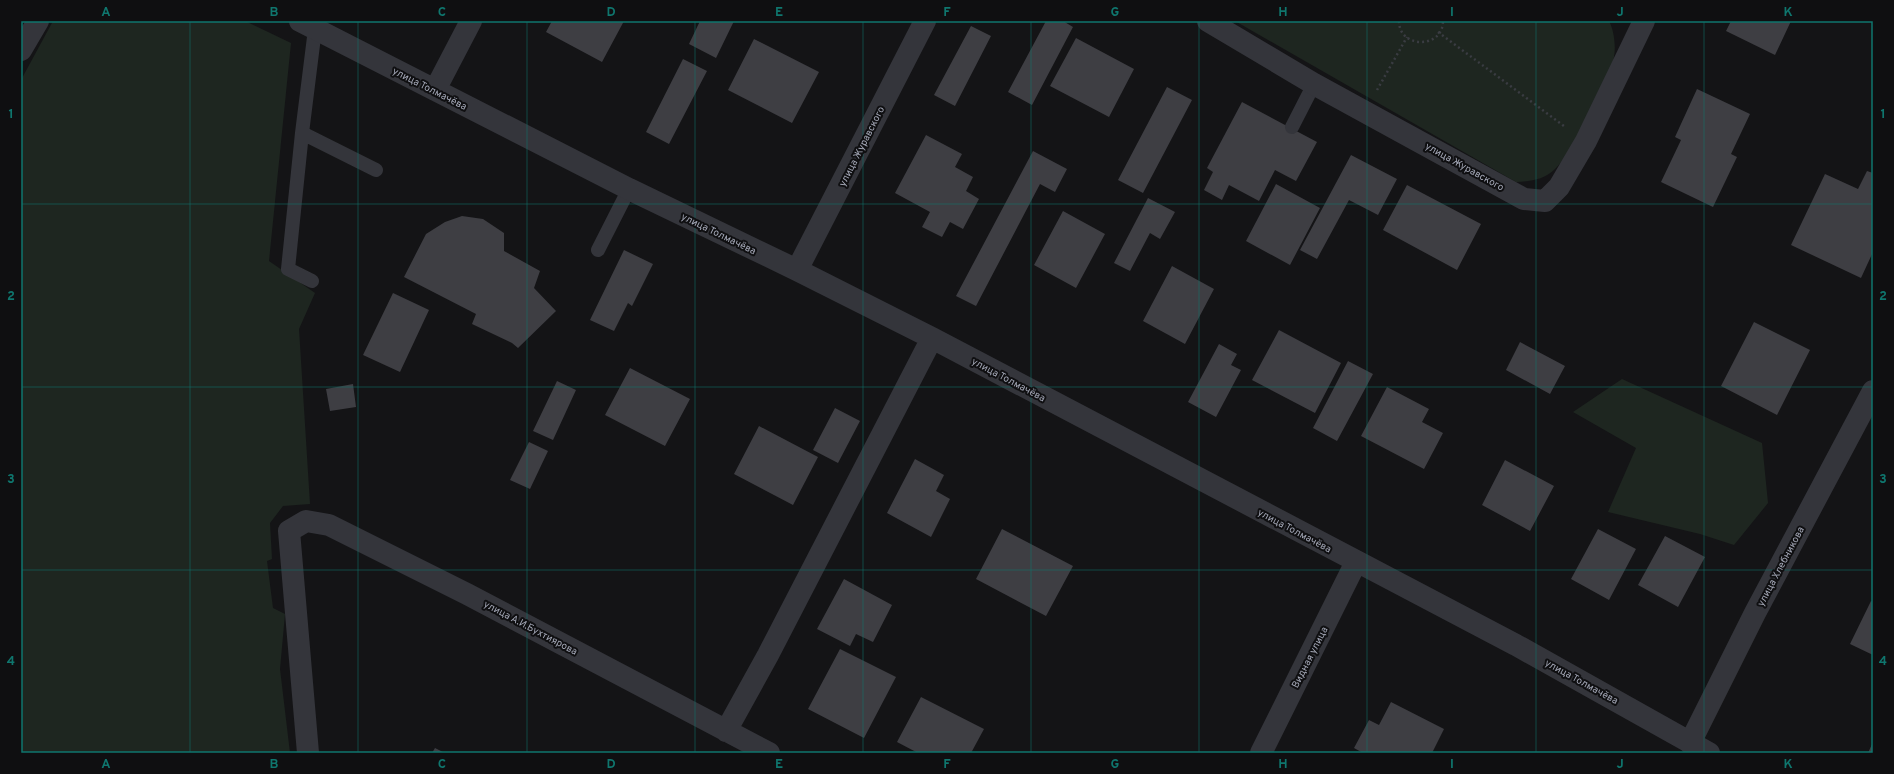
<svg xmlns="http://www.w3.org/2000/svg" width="1894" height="774" font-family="Overpass,sans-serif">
<rect width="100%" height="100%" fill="#141416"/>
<path fill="#1e2620" d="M 53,21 L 245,21 L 291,43 L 269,261 L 315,293 L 299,329 L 310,504 L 283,506 L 270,523 L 272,559 L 267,561 L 273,608 L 285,614 L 280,669 L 290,753 L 21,753 L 21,80 Z
M 1235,21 L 1609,21 C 1614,30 1616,46 1614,57 C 1610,81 1574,153 1555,169 C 1544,180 1531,181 1516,182 Z
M 1622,379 L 1762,443 L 1768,503 L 1734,545 L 1700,534 L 1608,512 L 1636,448 L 1573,412 Z"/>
<path fill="#3e3e43" d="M 552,21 L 624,21 L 602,62 L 546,32 Z
M 700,21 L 734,21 L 716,58 L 689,44 Z
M 1046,21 L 1063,21 L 1073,27 L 1032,105 L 1008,92 Z
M 1731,21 L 1791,21 L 1775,55 L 1726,31 Z
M 971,26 L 991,36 L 955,106 L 934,95 Z
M 1076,38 L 1134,69 L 1109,117 L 1050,86 Z
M 754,39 L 819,72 L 792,123 L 728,90 Z
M 683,59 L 707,71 L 669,144 L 646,132 Z
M 1167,87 L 1192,100 L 1143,193 L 1118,180 Z
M 1697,89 L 1750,114 L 1731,154 L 1737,157 L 1713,207 L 1661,182 L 1681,140 L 1675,137 Z
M 1242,102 L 1317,142 L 1296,181 L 1275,170 L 1259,201 L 1229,185 L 1222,200 L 1204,190 L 1213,172 L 1207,168 Z
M 926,135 L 962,154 L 955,167 L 973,177 L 966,191 L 979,199 L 963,229 L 950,222 L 942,237 L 922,227 L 930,212 L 895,193 Z
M 1033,151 L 1067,169 L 1055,192 L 1040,184 L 976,306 L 956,296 Z
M 1351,155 L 1397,179 L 1378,215 L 1349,200 L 1317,259 L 1300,250 Z
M 1867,171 L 1873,173 L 1873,252 L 1861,278 L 1791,245 L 1825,174 L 1858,189 Z
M 1276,184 L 1320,208 L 1290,265 L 1246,241 Z
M 1407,185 L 1481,224 L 1457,270 L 1383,230 Z
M 1148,198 L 1175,212 L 1160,239 L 1150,233 L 1130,271 L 1114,263 Z
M 1063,211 L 1105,234 L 1076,288 L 1034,265 Z
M 462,216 L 483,219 L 504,233 L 504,251 L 540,271 L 534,288 L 556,311 L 518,348 L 512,343 L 472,324 L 476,314 L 404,277 L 426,234 L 445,222 Z
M 624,250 L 653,264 L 632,306 L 628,303 L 614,331 L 590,320 Z
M 1172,266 L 1214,289 L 1185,344 L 1143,321 Z
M 393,293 L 429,310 L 400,372 L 363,355 Z
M 1754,322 L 1810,350 L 1777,415 L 1721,386 Z
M 1279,330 L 1341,363 L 1315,413 L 1252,380 Z
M 1520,342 L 1565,366 L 1550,394 L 1506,370 Z
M 1219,344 L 1237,354 L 1231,365 L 1241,370 L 1216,417 L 1188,402 Z
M 1348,361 L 1373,374 L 1337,441 L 1313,428 Z
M 630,368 L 690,399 L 665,446 L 605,415 Z
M 557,381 L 576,390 L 553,440 L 533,431 Z
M 353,384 L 356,407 L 330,411 L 326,389 Z
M 1387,387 L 1429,409 L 1422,422 L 1443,433 L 1424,469 L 1361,436 Z
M 835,408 L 860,421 L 838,463 L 813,450 Z
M 759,426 L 818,457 L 793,505 L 734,474 Z
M 529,442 L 548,451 L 530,489 L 510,480 Z
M 915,459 L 944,475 L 936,491 L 950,499 L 931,537 L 887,513 Z
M 1505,460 L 1554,486 L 1530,531 L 1482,505 Z
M 1002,529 L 1073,566 L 1046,616 L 976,579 Z
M 1598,529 L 1636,549 L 1609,600 L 1571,579 Z
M 1665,536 L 1705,557 L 1678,607 L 1638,585 Z
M 844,579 L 892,605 L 873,642 L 856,634 L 850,646 L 817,629 Z
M 1871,601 L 1873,602 L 1873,655 L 1850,644 Z
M 840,649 L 896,677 L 864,738 L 808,709 Z
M 921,697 L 984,729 L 971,753 L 918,753 L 897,742 Z
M 1391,702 L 1444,729 L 1432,753 L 1363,753 L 1354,748 L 1369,720 L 1379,725 Z
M 1873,742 L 1873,753 L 1868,753 Z
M 435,748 L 445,753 L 432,753 Z"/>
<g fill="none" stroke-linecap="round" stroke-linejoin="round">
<path stroke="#3a3c42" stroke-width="2.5" stroke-dasharray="2 3" stroke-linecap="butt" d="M 1399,21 C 1399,49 1443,49 1443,21
M 1438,32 L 1564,126
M 1377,90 L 1407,37"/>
<path stroke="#34353b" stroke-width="14" d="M 1292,127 L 1314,84
M 302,133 L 376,170
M 598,250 L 629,189
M 312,281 L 288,269 L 302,133 L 315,29"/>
<path stroke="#34353b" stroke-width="22" d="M 300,21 L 629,189 L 797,270 L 932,338 L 1516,645 L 1709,753
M 1208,21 L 1314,84 L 1524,199 L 1545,201 L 1559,187 L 1586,141 L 1644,21
M 21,50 L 38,21
M 435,90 L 471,21
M 797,270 L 925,21
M 726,731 L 768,655 L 932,338
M 1690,743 L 1755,613 L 1873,391
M 308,753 L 289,531 L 306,521 L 329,525 L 467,594 L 769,753
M 1261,753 L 1356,562"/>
</g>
<path fill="none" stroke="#0f766e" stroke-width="1" stroke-opacity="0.55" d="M 190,21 L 190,753M 358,21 L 358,753M 527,21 L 527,753M 695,21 L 695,753M 863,21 L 863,753M 1031,21 L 1031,753M 1199,21 L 1199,753M 1367,21 L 1367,753M 1536,21 L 1536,753M 1704,21 L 1704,753M 21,204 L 1873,204M 21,387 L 1873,387M 21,570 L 1873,570"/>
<g text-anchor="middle" stroke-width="4" stroke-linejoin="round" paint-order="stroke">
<g font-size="10" fill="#a4a8b7" stroke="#0f0f11">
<text transform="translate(430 88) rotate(27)" y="4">улица Толмачёва</text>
<text transform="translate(861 146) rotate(-63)" y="4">улица Журавского</text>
<text transform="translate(1465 166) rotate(29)" y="4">улица Журавского</text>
<text transform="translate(719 233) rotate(26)" y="4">улица Толмачёва</text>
<text transform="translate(1009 379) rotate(28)" y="4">улица Толмачёва</text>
<text transform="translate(1295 530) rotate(28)" y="4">улица Толмачёва</text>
<text transform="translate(1780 566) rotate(-62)" y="4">улица Хлебникова</text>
<text transform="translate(531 627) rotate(28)" y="4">улица А.И.Бухтиярова</text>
<text transform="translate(1309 657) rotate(-63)" y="4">Видная улица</text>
<text transform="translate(1582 681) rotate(29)" y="4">улица Толмачёва</text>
</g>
</g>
<rect width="1894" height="774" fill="none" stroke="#0f0f11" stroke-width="44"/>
<rect x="22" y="22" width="1850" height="730" fill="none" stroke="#0f766e" stroke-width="1.5"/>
<g font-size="13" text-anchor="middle" font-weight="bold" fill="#0f766e">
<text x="106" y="16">A</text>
<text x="274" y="16">B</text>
<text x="442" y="16">C</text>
<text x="611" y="16">D</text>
<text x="779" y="16">E</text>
<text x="947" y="16">F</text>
<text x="1115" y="16">G</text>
<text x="1283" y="16">H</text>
<text x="1452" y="16">I</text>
<text x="1620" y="16">J</text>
<text x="1788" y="16">K</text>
<text x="11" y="118">1</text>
<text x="1883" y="118">1</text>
<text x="11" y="300">2</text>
<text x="1883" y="300">2</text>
<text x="11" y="483">3</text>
<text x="1883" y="483">3</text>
<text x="11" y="665">4</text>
<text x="1883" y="665">4</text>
<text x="106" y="768">A</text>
<text x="274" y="768">B</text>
<text x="442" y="768">C</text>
<text x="611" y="768">D</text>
<text x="779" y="768">E</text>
<text x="947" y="768">F</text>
<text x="1115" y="768">G</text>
<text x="1283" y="768">H</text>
<text x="1452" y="768">I</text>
<text x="1620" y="768">J</text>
<text x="1788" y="768">K</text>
</g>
</svg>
